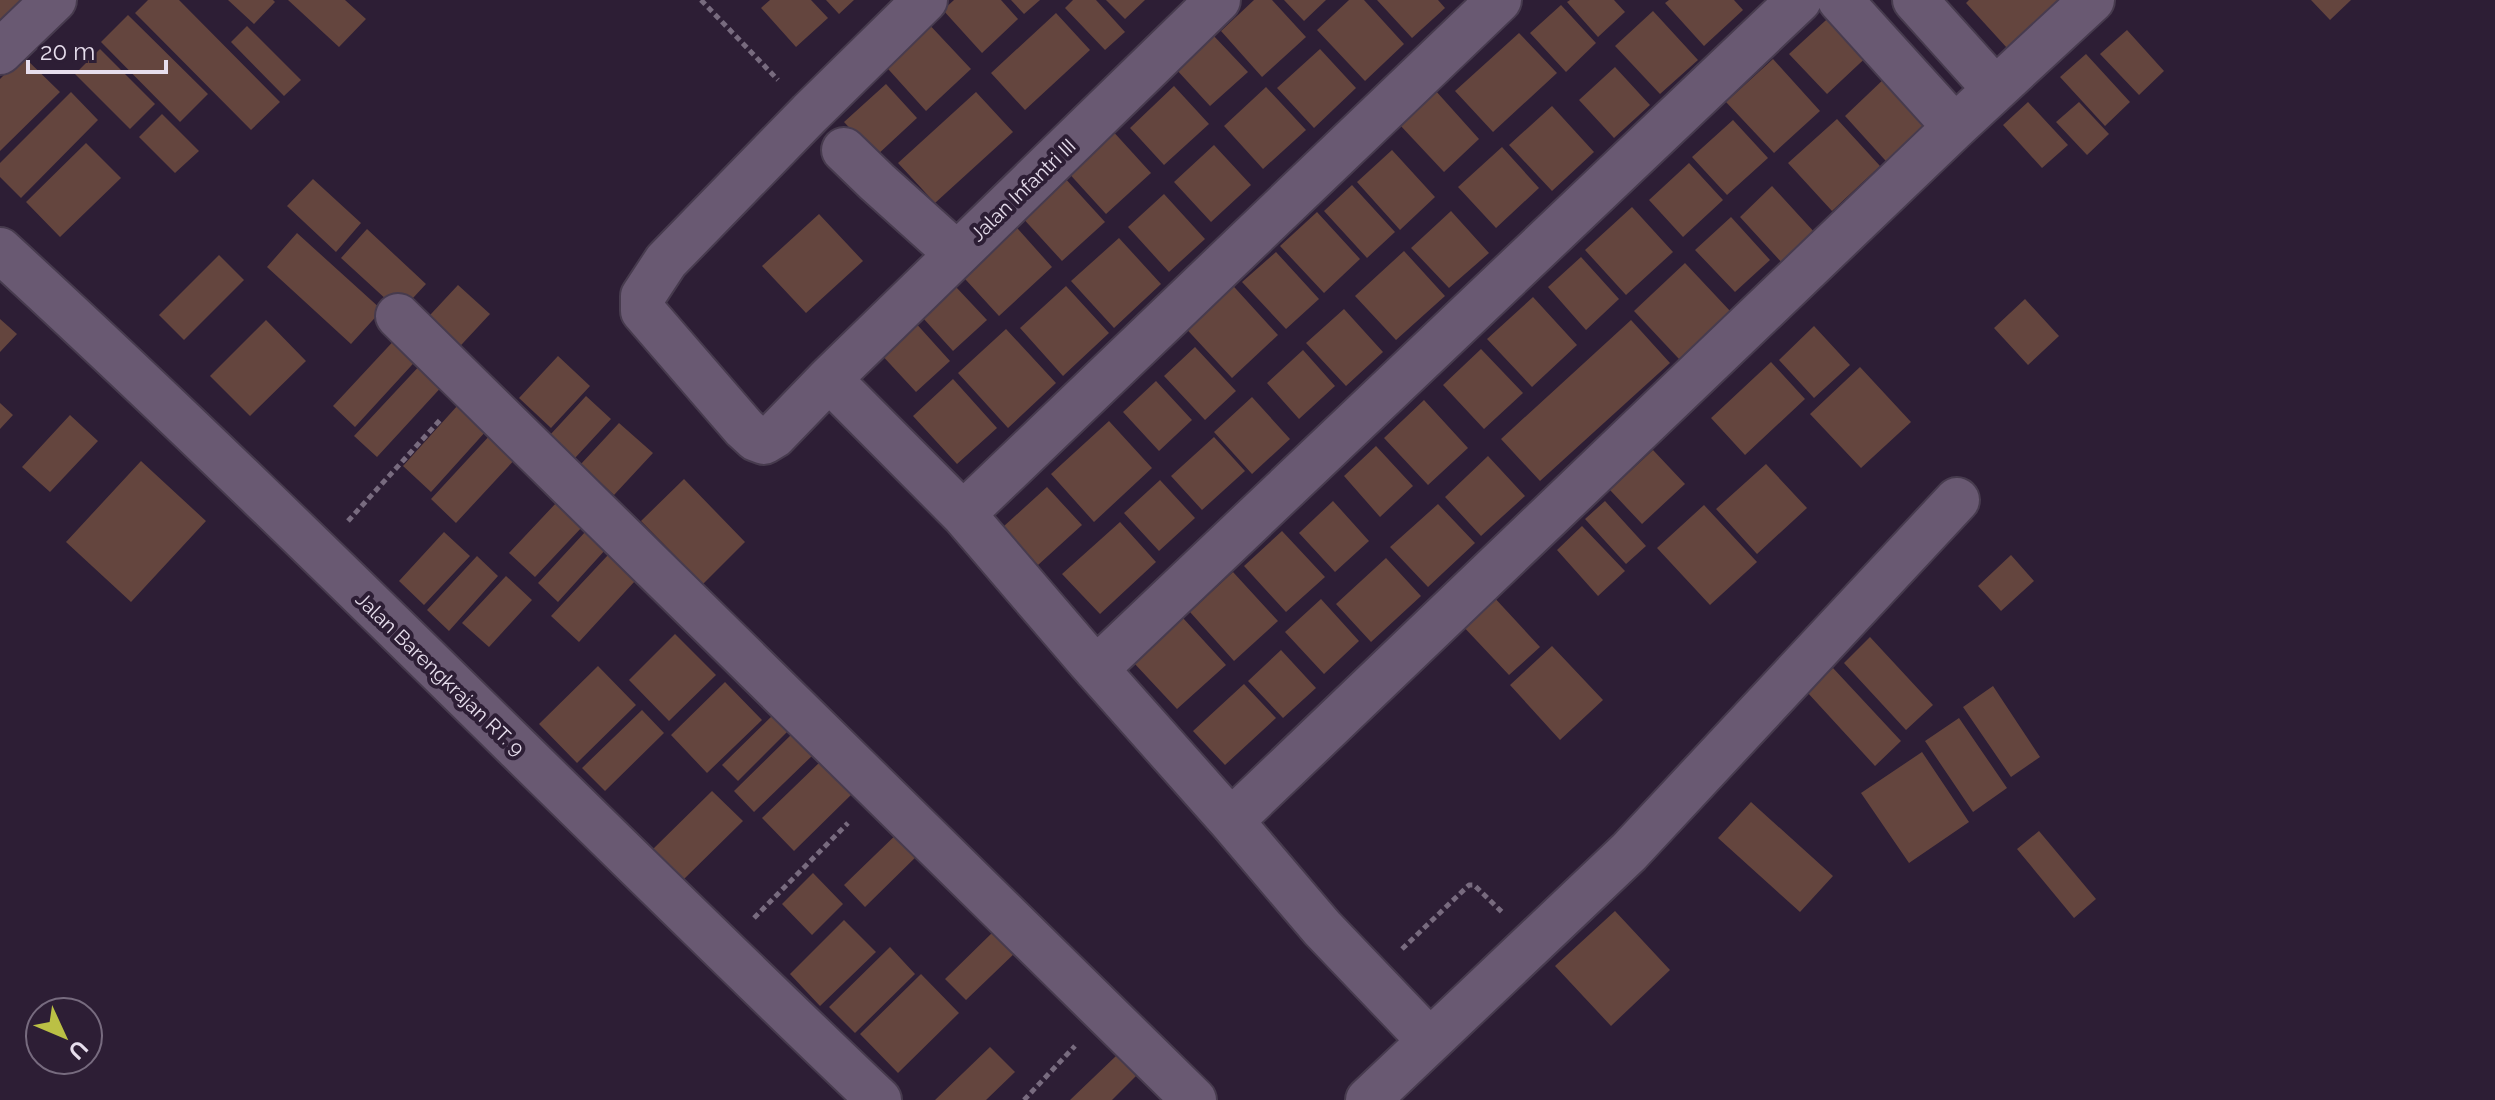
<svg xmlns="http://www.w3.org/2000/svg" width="2495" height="1100" font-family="Raleway,sans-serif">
<rect width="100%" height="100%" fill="#2d1e35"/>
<path fill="#64453e" d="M 0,0 L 26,0 L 0,26 Z
M 148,0 L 179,0 L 280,102 L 251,130 L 135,13 Z
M 228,0 L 273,0 L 275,2 L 254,24 Z
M 288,0 L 345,0 L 366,19 L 339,47 Z
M 770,0 L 811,0 L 828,18 L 796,47 L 761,8 Z
M 826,0 L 854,0 L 839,14 Z
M 954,0 L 1001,0 L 1018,19 L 982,53 L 943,10 Z
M 1011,0 L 1040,0 L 1024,14 Z
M 1073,0 L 1096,0 L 1125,32 L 1105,50 L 1065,8 Z
M 1106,0 L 1145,0 L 1125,19 Z
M 1254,0 L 1272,0 L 1306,37 L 1262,77 L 1221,31 Z
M 1284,0 L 1326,0 L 1304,21 Z
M 1349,0 L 1364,0 L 1404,44 L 1365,81 L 1317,30 Z
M 1377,0 L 1438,0 L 1445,8 L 1412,38 Z
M 1570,0 L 1614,0 L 1625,12 L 1598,37 L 1567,2 Z
M 1669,0 L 1734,0 L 1743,10 L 1704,46 L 1665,3 Z
M 1969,0 L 2059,0 L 2007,48 L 1966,3 Z
M 2311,0 L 2351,0 L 2330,20 Z
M 1561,5 L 1596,43 L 1566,72 L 1530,33 Z
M 1837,10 L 1874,50 L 1827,94 L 1789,54 Z
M 1653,11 L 1698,60 L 1660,94 L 1615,46 Z
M 1056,13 L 1090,50 L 1025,110 L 991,73 Z
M 128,15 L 208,94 L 180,122 L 101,42 Z
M 925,20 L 971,69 L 926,111 L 880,60 Z
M 247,26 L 301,80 L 284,96 L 231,42 Z
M 2127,30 L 2164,71 L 2139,95 L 2100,54 Z
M 1519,33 L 1557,73 L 1493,132 L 1455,91 Z
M 1212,34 L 1248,72 L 1210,106 L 1175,68 Z
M 100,49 L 155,104 L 130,129 L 75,74 Z
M 1320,49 L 1356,88 L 1314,128 L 1277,88 Z
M 2086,54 L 2130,102 L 2105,126 L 2060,77 Z
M 23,56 L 60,92 L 0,151 L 0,79 Z
M 1773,59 L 1820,111 L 1774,153 L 1726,102 Z
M 1615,67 L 1650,105 L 1614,138 L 1579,100 Z
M 1887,76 L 1937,130 L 1894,170 L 1845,116 Z
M 886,84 L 917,118 L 876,156 L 844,122 Z
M 1174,86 L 1209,124 L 1164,165 L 1130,128 Z
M 1266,87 L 1306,130 L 1263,169 L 1224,126 Z
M 1435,90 L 1479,139 L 1444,172 L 1399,124 Z
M 71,92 L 98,120 L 21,198 L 0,177 L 0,163 Z
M 976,92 L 1013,132 L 935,203 L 898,163 Z
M 2028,102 L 2068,145 L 2042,168 L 2003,125 Z
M 2079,102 L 2109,134 L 2087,155 L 2056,122 Z
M 1552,106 L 1594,152 L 1552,191 L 1509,145 Z
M 162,114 L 199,151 L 175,173 L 139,137 Z
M 1837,119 L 1880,166 L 1832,211 L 1788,163 Z
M 1733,120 L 1768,158 L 1727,195 L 1692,157 Z
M 1110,128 L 1151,173 L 1106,214 L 1065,169 Z
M 86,143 L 121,178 L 60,237 L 26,202 Z
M 1214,145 L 1251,185 L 1211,222 L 1174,182 Z
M 1502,147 L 1539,188 L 1496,228 L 1458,187 Z
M 1392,150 L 1435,197 L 1400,230 L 1357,182 Z
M 1689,163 L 1723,200 L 1683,237 L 1649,200 Z
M 1063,176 L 1105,222 L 1062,261 L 1020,215 Z
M 313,179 L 361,223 L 336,252 L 287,206 Z
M 1352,185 L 1395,232 L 1367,258 L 1324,211 Z
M 1772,186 L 1816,234 L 1783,264 L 1740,217 Z
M 1164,194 L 1205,239 L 1169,272 L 1128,227 Z
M 1632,207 L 1673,252 L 1626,295 L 1585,250 Z
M 1451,211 L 1489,253 L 1449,288 L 1411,248 Z
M 1317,212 L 1360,259 L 1324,293 L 1280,246 Z
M 819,214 L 863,261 L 806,313 L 762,266 Z
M 1731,217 L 1770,260 L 1735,292 L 1695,250 Z
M 1009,219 L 1052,267 L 999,316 L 955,268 Z
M 367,229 L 426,284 L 400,312 L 341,258 Z
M 297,233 L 382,310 L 351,344 L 267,267 Z
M 1119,238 L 1161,284 L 1114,328 L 1071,281 Z
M 1404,251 L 1445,296 L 1396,340 L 1355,296 Z
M 1276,252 L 1319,299 L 1286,329 L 1242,282 Z
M 219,255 L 244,280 L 184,340 L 159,315 Z
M 1581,257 L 1619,299 L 1586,330 L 1548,287 Z
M 1685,263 L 1731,312 L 1679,359 L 1634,311 Z
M 1226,278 L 1278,335 L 1232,378 L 1179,321 Z
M 458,285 L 490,314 L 450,357 L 418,328 Z
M 1066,286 L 1109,333 L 1063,376 L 1020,328 Z
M 956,287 L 987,320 L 953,351 L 923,318 Z
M 1533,297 L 1577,345 L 1532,387 L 1487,339 Z
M 2025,299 L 2059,336 L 2028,365 L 1994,328 Z
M 1344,309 L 1383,352 L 1346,386 L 1306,343 Z
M 0,319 L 17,334 L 0,352 Z
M 266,320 L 306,361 L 250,416 L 210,376 Z
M 913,320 L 950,361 L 916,392 L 879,352 Z
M 1631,320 L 1670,363 L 1540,481 L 1501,439 Z
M 1814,326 L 1850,365 L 1814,398 L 1779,360 Z
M 1006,329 L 1056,383 L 1008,428 L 958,373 Z
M 400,334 L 422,354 L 355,427 L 333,406 Z
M 1195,347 L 1236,391 L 1205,420 L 1164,376 Z
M 1481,349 L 1523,393 L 1484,429 L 1443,385 Z
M 1303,350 L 1335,386 L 1299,419 L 1267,383 Z
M 558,356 L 590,386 L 551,428 L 519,398 Z
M 423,362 L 446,382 L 377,457 L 354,436 Z
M 1771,362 L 1805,399 L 1745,455 L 1711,418 Z
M 1860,367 L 1911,422 L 1861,468 L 1810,414 Z
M 953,379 L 997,428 L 957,464 L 913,416 Z
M 1156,381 L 1192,420 L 1159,451 L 1123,412 Z
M 586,396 L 611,419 L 575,458 L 550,435 Z
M 1252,397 L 1290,439 L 1252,474 L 1214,432 Z
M 1424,400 L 1468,448 L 1428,485 L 1384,438 Z
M 0,403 L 13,415 L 0,429 Z
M 458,405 L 487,430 L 431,492 L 403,466 Z
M 70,415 L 98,441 L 50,492 L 22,467 Z
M 1109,421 L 1152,468 L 1094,522 L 1051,474 Z
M 619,423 L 653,453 L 614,495 L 581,464 Z
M 492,433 L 518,456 L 456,523 L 431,499 Z
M 1214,437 L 1245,471 L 1202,510 L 1171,476 Z
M 1376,446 L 1413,486 L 1380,517 L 1344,476 Z
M 1653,450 L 1685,484 L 1642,524 L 1610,490 Z
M 1488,456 L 1525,496 L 1481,536 L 1445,497 Z
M 141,461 L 206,521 L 131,602 L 66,542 Z
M 1766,464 L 1807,508 L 1757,554 L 1716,509 Z
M 684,479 L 745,542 L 703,584 L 641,521 Z
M 1160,480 L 1195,518 L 1159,551 L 1124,513 Z
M 1047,487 L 1082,525 L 1038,565 L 1003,527 Z
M 1333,501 L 1369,541 L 1335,572 L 1299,533 Z
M 1605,501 L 1646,546 L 1626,564 L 1585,519 Z
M 557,502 L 583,526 L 535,577 L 509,553 Z
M 1438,504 L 1475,543 L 1428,587 L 1390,547 Z
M 1704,505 L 1757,562 L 1710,605 L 1657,548 Z
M 1120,522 L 1156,562 L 1100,614 L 1062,574 Z
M 1582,526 L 1625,571 L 1598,596 L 1557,550 Z
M 586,531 L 606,549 L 558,602 L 538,583 Z
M 1282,531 L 1325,577 L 1286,612 L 1244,566 Z
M 444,532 L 470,556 L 424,605 L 399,581 Z
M 608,555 L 635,581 L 579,642 L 551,616 Z
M 2011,555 L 2034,581 L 2001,611 L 1978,586 Z
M 477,556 L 498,576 L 449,631 L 427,610 Z
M 1386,558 L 1421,596 L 1371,642 L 1336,604 Z
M 1233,572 L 1278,621 L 1234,661 L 1190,612 Z
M 506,576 L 532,600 L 489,647 L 462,623 Z
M 1491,594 L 1540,647 L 1509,675 L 1460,623 Z
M 1321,599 L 1359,641 L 1324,674 L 1285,632 Z
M 1183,618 L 1226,665 L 1177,709 L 1134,663 Z
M 675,634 L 716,675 L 669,721 L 629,680 Z
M 1870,637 L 1933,705 L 1906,730 L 1844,663 Z
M 1552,646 L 1603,700 L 1560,740 L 1510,685 Z
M 1281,650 L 1316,688 L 1283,718 L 1248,681 Z
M 598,666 L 636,705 L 577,763 L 539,724 Z
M 1833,668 L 1901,741 L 1875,766 L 1807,692 Z
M 725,682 L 762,720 L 707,773 L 671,735 Z
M 1244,684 L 1276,718 L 1225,765 L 1193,731 Z
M 1993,686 L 2040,757 L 2011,777 L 1963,707 Z
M 642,710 L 664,733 L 605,791 L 582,768 Z
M 776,712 L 791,728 L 738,781 L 722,765 Z
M 1959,718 L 2007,788 L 1973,812 L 1925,741 Z
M 794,732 L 815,753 L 754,812 L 734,791 Z
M 1922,752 L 1969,822 L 1909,863 L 1861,793 Z
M 821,761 L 853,793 L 794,851 L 762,818 Z
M 712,791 L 743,821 L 683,880 L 652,850 Z
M 1751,802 L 1833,876 L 1800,912 L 1718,838 Z
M 905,826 L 926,847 L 865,907 L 844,885 Z
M 2039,831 L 2096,899 L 2074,918 L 2017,849 Z
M 813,873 L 843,904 L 812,935 L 782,904 Z
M 1615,911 L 1670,970 L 1611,1026 L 1555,966 Z
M 844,920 L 876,952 L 820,1006 L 790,974 Z
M 995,930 L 1017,951 L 966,1000 L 945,979 Z
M 890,947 L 915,974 L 855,1033 L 829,1007 Z
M 921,974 L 959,1013 L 898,1073 L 860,1034 Z
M 990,1047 L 1015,1072 L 986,1100 L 935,1100 Z
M 1116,1056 L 1136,1076 L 1112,1100 L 1070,1100 Z"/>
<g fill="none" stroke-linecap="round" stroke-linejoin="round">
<defs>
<path id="minor" d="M 925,0 L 810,113 L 666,261 L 643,296 L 643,311 L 744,428 L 756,439 L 764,442 L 774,436 L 829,379 L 1218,0
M 1840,0 L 1955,127
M 1915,0 L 1995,89
M 0,52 L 54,0
M 844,150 L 877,182 L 957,254
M 0,250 C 300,526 584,819 879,1100
M 398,316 L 1194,1100
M 829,379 L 963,514 L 1089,661 L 1231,821 L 1322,928 L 1429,1040
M 963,514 L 1499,0
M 1096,669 L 1799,0
M 1231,821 L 1955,127 L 2092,0
M 1368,1100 L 1629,852 L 1957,500"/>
</defs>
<use href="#minor" stroke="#473b4e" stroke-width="48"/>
<path stroke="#786b7f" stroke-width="5" stroke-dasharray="6 4" stroke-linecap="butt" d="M 701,0 L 778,80
M 348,521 L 441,419
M 754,918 L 848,823
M 1402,949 L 1469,885 L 1474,885 L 1503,913
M 1024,1100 L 1075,1046"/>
<use href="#minor" stroke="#695972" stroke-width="44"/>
</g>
<g text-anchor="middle" stroke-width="8" stroke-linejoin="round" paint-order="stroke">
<g font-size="20" fill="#e7deed" stroke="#2d1e35">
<text transform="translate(1023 190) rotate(-44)" y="7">Jalan Infantri III</text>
<text transform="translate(440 674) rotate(44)" y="7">Jalan Barengkrajan RT. 9</text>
</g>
</g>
<g transform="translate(64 1036) rotate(134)"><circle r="38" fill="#2d1e35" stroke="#776b7f" stroke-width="2"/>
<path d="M0-6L14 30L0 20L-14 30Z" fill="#bbc045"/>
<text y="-12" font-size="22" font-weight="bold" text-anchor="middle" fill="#e7deed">U</text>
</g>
<path d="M28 60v12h138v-12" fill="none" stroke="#e7deed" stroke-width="4"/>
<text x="40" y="60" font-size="24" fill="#e7deed" stroke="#2d1e35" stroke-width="6" paint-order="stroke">20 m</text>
</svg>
